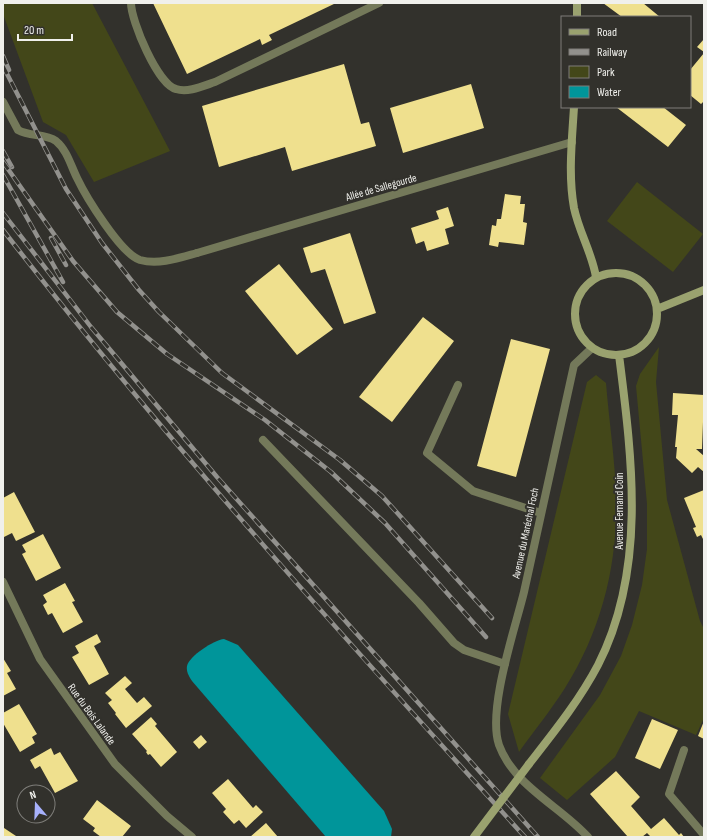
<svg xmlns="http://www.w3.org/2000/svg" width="707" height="840" font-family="'Sofia Sans Condensed',sans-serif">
<rect width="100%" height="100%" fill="#32312c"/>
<path fill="#434719" d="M 3,3 L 92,3 L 170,151 L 94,182 L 66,135 L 43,122 L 3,14 Z
M 637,182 L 703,234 L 673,272 L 607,221 Z
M 659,347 L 656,382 L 667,500 L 700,621 L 704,629 L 704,718 L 696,735 L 639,711 L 615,757 L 567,800 L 540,778 L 600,695 L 621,656 L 632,625 L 642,585 L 647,549 L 647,504 L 636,386 L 640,374 Z
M 596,375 L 606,383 C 609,421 615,459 616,497 C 618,565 601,631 565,688 C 551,710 534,731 519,752 L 508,714 L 587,382 Z"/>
<path fill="#00959a" d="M 224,639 L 238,645 L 384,811 L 392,829 L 391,837 L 326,837 L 192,681 C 189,677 186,671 187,666 C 189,656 214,640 224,639 Z"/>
<path fill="#efe08e" d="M 153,3 L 336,3 L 269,35 L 272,40 L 262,45 L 260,39 L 187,74 Z
M 603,3 L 643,3 L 660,17 L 622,17 Z
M 704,39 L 704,52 L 697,47 Z
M 704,53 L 704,101 L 701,104 L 690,95 L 690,70 Z
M 344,64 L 361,124 L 369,122 L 376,146 L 292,171 L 285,147 L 219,167 L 202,106 Z
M 471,84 L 484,128 L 403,153 L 390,108 Z
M 616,107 L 663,107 L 686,125 L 668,147 Z
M 505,194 L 521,196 L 520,204 L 525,204 L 523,222 L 527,223 L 524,245 L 499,242 L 498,247 L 489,245 L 492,225 L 496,226 L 497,219 L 501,219 Z
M 448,207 L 454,226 L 445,229 L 449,244 L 427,251 L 424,241 L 416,244 L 411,228 L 439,219 L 436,211 Z
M 350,233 L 376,313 L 344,324 L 325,269 L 311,273 L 303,248 Z
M 279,264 L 333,329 L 297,355 L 245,291 Z
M 423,317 L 454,341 L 392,422 L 359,397 Z
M 511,339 L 550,349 L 516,477 L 477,466 Z
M 673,393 L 704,395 L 702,449 L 696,449 L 704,456 L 704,472 L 698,467 L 692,473 L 676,458 L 677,447 L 675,447 L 678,415 L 672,415 Z
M 704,490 L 704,541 L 701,535 L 697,537 L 693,528 L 696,527 L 684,498 Z
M 14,492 L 35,532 L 16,541 L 12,533 L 4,537 L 3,534 L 3,498 Z
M 43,534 L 61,568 L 36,581 L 22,554 L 26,552 L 22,545 Z
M 65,583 L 75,601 L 72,602 L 83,622 L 63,633 L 52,613 L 48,615 L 43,605 L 47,602 L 43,595 Z
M 97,634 L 101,642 L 94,646 L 109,674 L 89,685 L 72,657 L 79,653 L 75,646 Z
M 3,658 L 11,671 L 7,673 L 16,689 L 3,696 Z
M 125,676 L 132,683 L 125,689 L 137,703 L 144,697 L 152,706 L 126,728 L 115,714 L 116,713 L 108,703 L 112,700 L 105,693 Z
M 19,704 L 37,734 L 32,737 L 35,743 L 20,752 L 3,723 L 3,713 Z
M 151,717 L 157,724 L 155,726 L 177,752 L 161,767 L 150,754 L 148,755 L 146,752 L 147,751 L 132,734 Z
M 652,719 L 678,730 L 660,769 L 635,758 Z
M 704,721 L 704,739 L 698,736 Z
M 201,735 L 207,742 L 199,749 L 193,742 Z
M 51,748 L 54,755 L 60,752 L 78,781 L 55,793 L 40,766 L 35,769 L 30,760 Z
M 616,771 L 640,797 L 631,806 L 651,829 L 664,818 L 679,835 L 681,833 L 684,837 L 651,837 L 647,833 L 642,837 L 628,837 L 590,794 Z
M 228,779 L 253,808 L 256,805 L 263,812 L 246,828 L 239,820 L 234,824 L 223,812 L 226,809 L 212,793 Z
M 97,800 L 131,826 L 122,837 L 101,837 L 93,831 L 95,828 L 83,819 Z
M 266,823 L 278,837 L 250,837 Z
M 3,827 L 4,828 L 16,836 L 3,837 Z"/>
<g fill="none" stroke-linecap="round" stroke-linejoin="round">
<path stroke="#74795a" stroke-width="8" d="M 131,3 C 131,21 158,85 176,89 C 188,93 203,86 215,82 L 379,3
M 3,102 L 18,130 C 30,137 45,133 56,141 C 67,150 71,166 77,178 C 86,197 121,254 140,260 C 159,265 179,258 197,253
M 458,385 L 427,453 L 473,491 L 541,513
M 263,440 L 419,603 L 454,643 L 464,650 L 505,664"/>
<path stroke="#74795a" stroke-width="8" d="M 197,253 L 572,142
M 3,582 L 40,659 L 115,764 L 167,816 L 192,837
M 684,750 L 669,794 L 704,835
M 588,837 C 560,806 514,786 499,745 C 487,710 515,629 524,592 C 541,516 557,440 574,365 L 592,348"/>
<path stroke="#9aa26f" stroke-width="8" d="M 577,17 L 577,3
M 574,107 C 572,140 568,175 574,208 C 579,232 592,253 596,277
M575 314a41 41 0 1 1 82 0a41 41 0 1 1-82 0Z
M 657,309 L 704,290
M 529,764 C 554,732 579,701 598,665 C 647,569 632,458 619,355"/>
<defs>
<path id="rail" d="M 3,56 L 9,70
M 3,66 L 66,189 L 102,243 L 139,290 L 159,312 L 222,373 L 340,460 L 382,496 L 492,618
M 3,151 L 12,167
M 3,162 L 73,261 L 117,312 L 167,354 L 265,420 L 331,472 L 385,523 L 486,637
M 3,175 L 63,282
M 3,213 L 91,327 L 217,477 L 538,837
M 3,230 C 166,441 345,639 525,837
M 51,238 L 66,265"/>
</defs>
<use href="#rail" stroke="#92918d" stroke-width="4.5"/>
<use href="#rail" stroke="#32312c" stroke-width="3" stroke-dasharray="9" stroke-linecap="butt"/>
<path stroke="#9aa26f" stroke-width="8" d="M 474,837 L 529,764"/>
</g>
<g text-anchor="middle" stroke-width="4" stroke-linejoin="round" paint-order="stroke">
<g font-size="11" fill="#f0f0ec" stroke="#32312c">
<text transform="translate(381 187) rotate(-16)" y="4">Allée de Sallegourde</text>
<text transform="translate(619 511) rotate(-90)" y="4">Avenue Fernand Coin</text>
<text transform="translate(525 533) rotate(-78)" y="4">Avenue du Maréchal Foch</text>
<text transform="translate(92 714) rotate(54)" y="4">Rue du Bois Lalande</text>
</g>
</g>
<rect width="707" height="840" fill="none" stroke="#f0f0ec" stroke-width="8"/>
<rect x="561" y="16" width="130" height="92" fill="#32312c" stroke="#7e7d79"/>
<rect x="569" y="29" width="20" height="6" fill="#9aa26f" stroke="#7e7d79"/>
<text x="597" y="36" font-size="12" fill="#f0f0ec">Road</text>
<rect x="569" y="49" width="20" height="6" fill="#92918d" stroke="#7e7d79"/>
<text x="597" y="56" font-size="12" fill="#f0f0ec">Railway</text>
<rect x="569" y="66" width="20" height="12" fill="#434719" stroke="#7e7d79"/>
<text x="597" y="76" font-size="12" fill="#f0f0ec">Park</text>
<rect x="569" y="86" width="20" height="12" fill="#00959a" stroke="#7e7d79"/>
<text x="597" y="96" font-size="12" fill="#f0f0ec">Water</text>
<g transform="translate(36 804) rotate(341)"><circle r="19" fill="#32312c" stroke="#7e7d79"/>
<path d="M0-3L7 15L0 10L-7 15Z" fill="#a7b1fc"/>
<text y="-6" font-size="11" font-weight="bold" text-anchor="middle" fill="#f0f0ec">N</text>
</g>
<path d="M18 34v6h54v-6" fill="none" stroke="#f0f0ec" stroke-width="2"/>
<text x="24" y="34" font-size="12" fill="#f0f0ec" stroke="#32312c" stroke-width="3" paint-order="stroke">20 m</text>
</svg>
